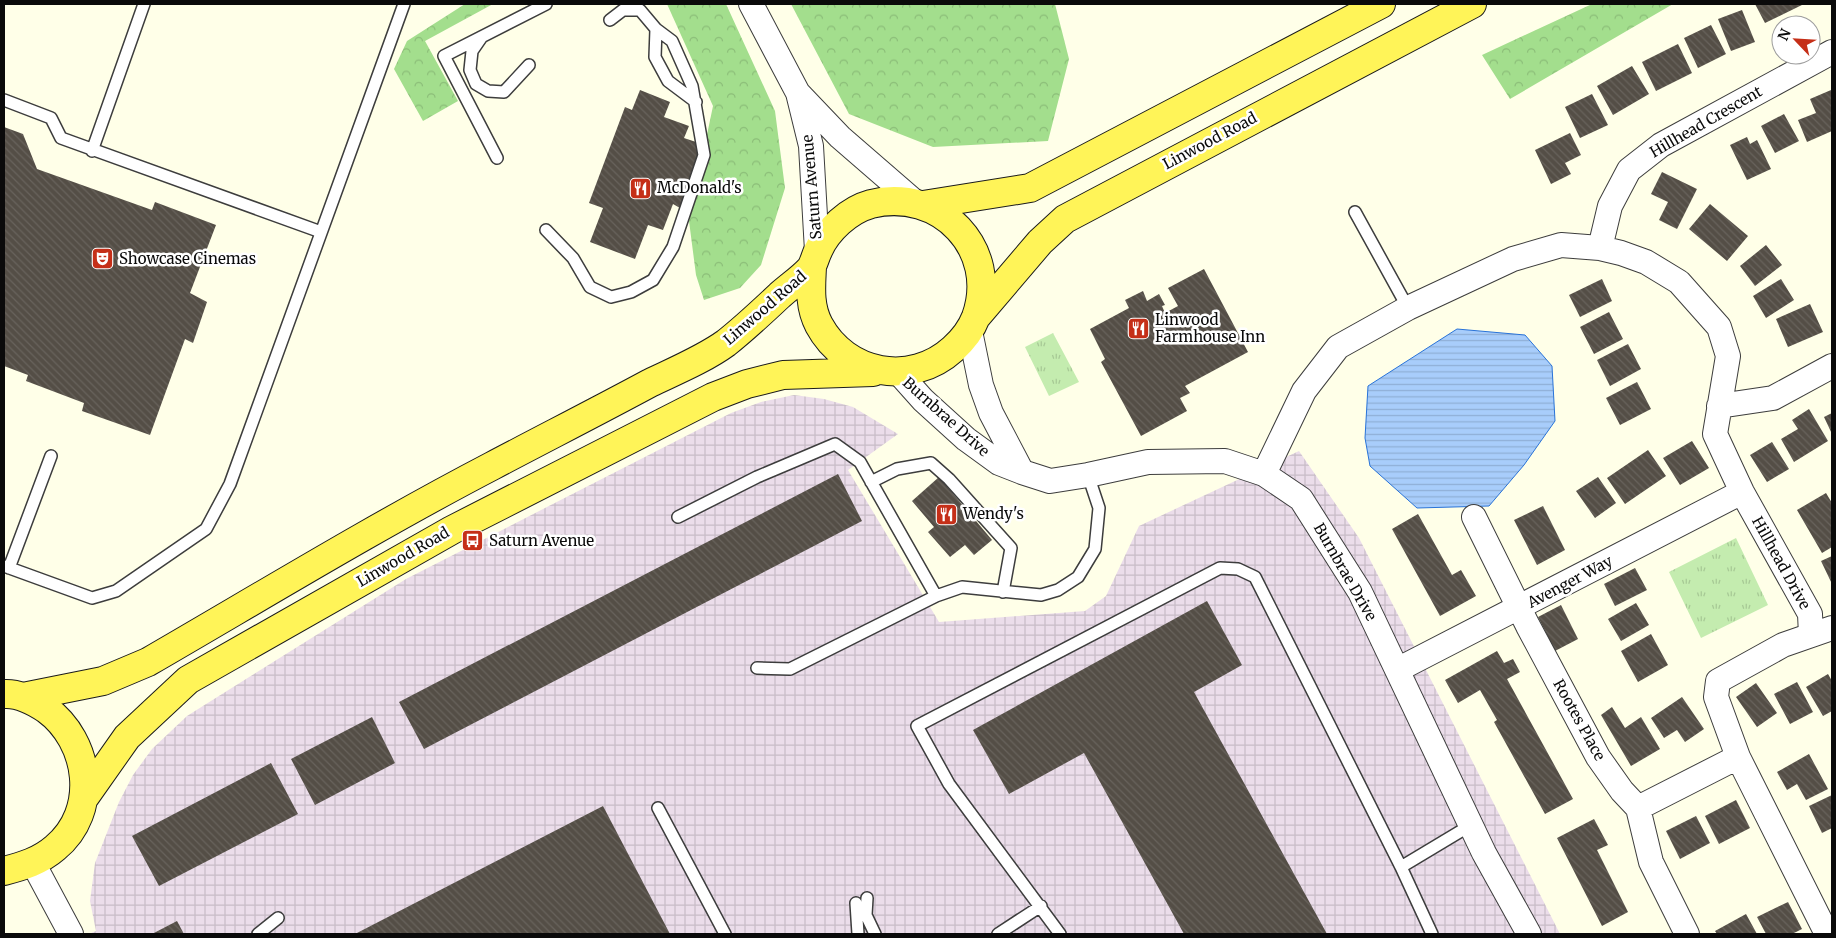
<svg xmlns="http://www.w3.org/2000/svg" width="1836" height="938" font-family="Merriweather,serif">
<defs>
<pattern id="industrial-grid" width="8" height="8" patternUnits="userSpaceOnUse" patternTransform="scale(1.25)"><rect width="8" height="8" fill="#ebddea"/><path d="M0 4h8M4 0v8" fill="none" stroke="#c8bcc7"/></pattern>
<pattern id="forest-crowns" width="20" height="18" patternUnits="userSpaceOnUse" patternTransform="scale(1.25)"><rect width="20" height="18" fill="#a3de8d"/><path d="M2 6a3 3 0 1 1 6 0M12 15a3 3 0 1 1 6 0" fill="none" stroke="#8bbd78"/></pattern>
<pattern id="park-tufts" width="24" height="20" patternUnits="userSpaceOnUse" patternTransform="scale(1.25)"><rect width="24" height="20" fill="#c4ecaf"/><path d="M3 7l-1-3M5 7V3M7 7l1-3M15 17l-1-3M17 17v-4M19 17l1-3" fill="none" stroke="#a7c995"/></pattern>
<pattern id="water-rules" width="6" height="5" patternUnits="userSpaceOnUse" patternTransform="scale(1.25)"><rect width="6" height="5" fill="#a8cdfb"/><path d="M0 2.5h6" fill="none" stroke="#8fafd6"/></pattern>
<pattern id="building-back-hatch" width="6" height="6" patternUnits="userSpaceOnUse" patternTransform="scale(1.25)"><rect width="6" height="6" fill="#544e46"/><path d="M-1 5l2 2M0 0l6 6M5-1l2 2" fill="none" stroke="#68635c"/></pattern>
</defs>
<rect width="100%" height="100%" fill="#ffffe8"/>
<path fill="url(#industrial-grid)" d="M 794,395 L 824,399 L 853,407 L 898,434 L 848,470 L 939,622 L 1085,611 L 1106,596 L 1139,526 L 1299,451 L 1359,538 L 1560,934 L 89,934 L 96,931 L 90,901 L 95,863 L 119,802 L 133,775 L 152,749 L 187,716 L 406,579 L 731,413 L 761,402 Z"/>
<path fill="url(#forest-crowns)" d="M 465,4 L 493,4 L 425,41 L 458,101 L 423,121 L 394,69 L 407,41 Z
M 667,4 L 726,4 L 775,111 L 785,188 L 761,265 L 740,288 L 704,300 L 696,275 L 689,221 L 713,106 Z
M 791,4 L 1055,4 L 1069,59 L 1048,141 L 933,147 L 849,114 Z
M 1592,4 L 1673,4 L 1510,99 L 1482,55 Z"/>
<path fill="url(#park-tufts)" d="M 1053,333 L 1079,382 L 1049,396 L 1025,347 Z
M 1736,538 L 1768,605 L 1701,638 L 1669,572 Z"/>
<path fill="url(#water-rules)" stroke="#2973d8" d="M 1457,329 L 1525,335 L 1552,366 L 1555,421 L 1524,465 L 1489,506 L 1417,508 L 1370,466 L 1365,438 L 1368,386 Z"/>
<path fill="url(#building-back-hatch)" d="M 1755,4 L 1804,4 L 1765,23 Z
M 1742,10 L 1755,42 L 1731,51 L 1718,19 Z
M 1711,25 L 1726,54 L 1698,68 L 1684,38 Z
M 1678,44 L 1692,73 L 1656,91 L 1642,62 Z
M 1632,66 L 1649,94 L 1613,115 L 1597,86 Z
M 640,90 L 670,102 L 664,117 L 689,126 L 684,138 L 702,144 L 680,208 L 673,204 L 663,230 L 648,225 L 635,259 L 590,242 L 603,208 L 589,203 L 625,107 L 632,110 Z
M 1831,90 L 1832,131 L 1807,142 L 1798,120 L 1816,113 L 1810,99 Z
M 1592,94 L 1608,125 L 1580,138 L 1565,107 Z
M 1784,114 L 1799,141 L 1775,153 L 1761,126 Z
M 4,127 L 23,134 L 37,169 L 152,210 L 155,202 L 216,225 L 190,293 L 207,302 L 193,343 L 185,339 L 150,435 L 82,411 L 84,403 L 26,381 L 28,375 L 4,366 Z
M 1570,133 L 1581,155 L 1565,163 L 1571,174 L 1551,184 L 1535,150 Z
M 1747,137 L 1750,144 L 1757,140 L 1771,169 L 1747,180 L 1730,145 Z
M 1662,172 L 1697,189 L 1677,229 L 1659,220 L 1668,202 L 1651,194 Z
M 1710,204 L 1748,236 L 1727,261 L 1689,229 Z
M 1766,245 L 1782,265 L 1755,286 L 1740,266 Z
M 1204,269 L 1248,352 L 1185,386 L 1190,393 L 1180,398 L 1187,411 L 1141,436 L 1101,362 L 1105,359 L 1090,329 L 1129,308 L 1125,300 L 1143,291 L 1147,301 L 1159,294 L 1165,305 L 1162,306 L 1165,313 L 1178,306 L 1168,288 Z
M 1602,279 L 1612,301 L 1580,317 L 1569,295 Z
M 1781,279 L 1794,300 L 1766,318 L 1753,296 Z
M 1810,304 L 1823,332 L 1788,347 L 1776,319 Z
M 1609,312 L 1623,339 L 1594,354 L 1580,327 Z
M 1628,344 L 1641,369 L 1610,386 L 1597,360 Z
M 1637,382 L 1651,409 L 1620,425 L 1606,398 Z
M 1809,409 L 1828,441 L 1794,462 L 1781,439 L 1798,429 L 1792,420 Z
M 1832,413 L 1832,434 L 1824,417 Z
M 1692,441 L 1709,468 L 1680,485 L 1663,458 Z
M 1772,442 L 1789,469 L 1767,482 L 1750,455 Z
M 1648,450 L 1666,476 L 1625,504 L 1607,478 Z
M 838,474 L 862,521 L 424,749 L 399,702 Z
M 939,477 L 992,540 L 974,555 L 965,545 L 950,557 L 928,532 L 934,527 L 912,501 Z
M 1598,477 L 1616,503 L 1595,518 L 1576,491 Z
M 1826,493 L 1832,503 L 1832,547 L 1822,553 L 1797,510 Z
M 1543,506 L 1565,550 L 1537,565 L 1514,520 Z
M 1418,514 L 1452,575 L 1461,570 L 1476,596 L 1440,616 L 1392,529 Z
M 1832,556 L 1832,584 L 1821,561 Z
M 1635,568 L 1647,590 L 1615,606 L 1604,584 Z
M 1207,601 L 1242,665 L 1194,692 L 1327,934 L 1184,934 L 1084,753 L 1009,794 L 973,730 Z
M 1636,603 L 1649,625 L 1621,641 L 1608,619 Z
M 1561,605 L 1578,639 L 1555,651 L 1538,617 Z
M 1651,634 L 1668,665 L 1638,682 L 1621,651 Z
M 1497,651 L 1504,663 L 1513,659 L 1520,672 L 1507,679 L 1573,799 L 1545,814 L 1494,722 L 1497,720 L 1480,690 L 1458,703 L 1445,680 Z
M 1828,674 L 1832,681 L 1832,711 L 1823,716 L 1806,687 Z
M 1797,682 L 1813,712 L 1790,724 L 1774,694 Z
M 1756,683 L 1777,713 L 1757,727 L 1736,697 Z
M 1682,697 L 1704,729 L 1685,742 L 1677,730 L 1664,738 L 1651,718 Z
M 1612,707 L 1625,728 L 1641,717 L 1660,749 L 1631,766 L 1601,715 Z
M 372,717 L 395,763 L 315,805 L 291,759 Z
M 1809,754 L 1828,789 L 1806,800 L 1797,784 L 1787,790 L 1777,772 Z
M 271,763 L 298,814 L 159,886 L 132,836 Z
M 1832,795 L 1832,828 L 1822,833 L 1809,806 Z
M 1736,800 L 1750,828 L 1719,844 L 1705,816 Z
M 603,806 L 670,934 L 355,934 Z
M 1696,816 L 1710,843 L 1680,859 L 1666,831 Z
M 1594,819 L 1608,845 L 1597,850 L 1628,912 L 1602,926 L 1557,838 Z
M 1788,902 L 1802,929 L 1792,934 L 1766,934 L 1757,917 Z
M 1746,914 L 1757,934 L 1717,934 L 1715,931 Z
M 177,921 L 184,934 L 152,934 Z"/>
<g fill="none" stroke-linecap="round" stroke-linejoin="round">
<defs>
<path id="lane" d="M 656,29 L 655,57 L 668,81 L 696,102
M 481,38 L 472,51 L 470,70 L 476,84 L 488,91 L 504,92 L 529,65
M 4,100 L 51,118 L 61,138 L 321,232
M 92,151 L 144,4
M 497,158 L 444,56 L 546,4
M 1355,212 L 1408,308
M 546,230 L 573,258 L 590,287 L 611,297 L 631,292 L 653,280 L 673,247 L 704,155 L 692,86 L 672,41 L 656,29 L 640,10 L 623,10 L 610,20
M 871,482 L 897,469 L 931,463 L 949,479 L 1011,548 L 1003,592
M 678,517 L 757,477 L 835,444 L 860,462 L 936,596 L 962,587 L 1041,595 L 1058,590 L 1078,577 L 1095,549 L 1099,508 L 1088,475
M 4,566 L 92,598 L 116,591 L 206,529 L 230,484 L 404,4
M 9,568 L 51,456
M 757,668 L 790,669 L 936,596
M 658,808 L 725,934
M 1401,867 L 1471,825
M 867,898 L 866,915 L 875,934
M 856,903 L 858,934
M 258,934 L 278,918
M 998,934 L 1041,906
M 1060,934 L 949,784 L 917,726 L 1220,568 L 1238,569 L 1255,577 L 1401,867 L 1432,934"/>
<path id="street" d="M 751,4 L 798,93 L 811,146 L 817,251
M 799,94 L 840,137 L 915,202
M 1600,248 L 1610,206 L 1629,170 L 1661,145 L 1832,52
M 970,331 L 981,385 L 991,413 L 1022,472
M 898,372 L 923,400 L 966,439 L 999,463 L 1022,472 L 1050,481 L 1088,475 L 1148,462 L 1225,461 L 1264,474 L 1301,499 L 1360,592 L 1484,853 L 1529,934
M 1719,406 L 1773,398 L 1832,366
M 1264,474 L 1304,391 L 1338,347 L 1408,308 L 1513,259 L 1561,245 L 1600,248 L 1621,253 L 1646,262 L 1679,282 L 1719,327 L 1728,356 L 1715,434 L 1742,492 L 1810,614 L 1811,635
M 1474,517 L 1528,626 L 1598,757 L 1622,791 L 1638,808 L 1651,862 L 1687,934
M 1397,670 L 1742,492
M 1638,808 L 1738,757
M 33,863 L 71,934
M 1827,934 L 1738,757 L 1716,697 L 1718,681 L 1783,645 L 1832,628"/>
<path id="primary" d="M 923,205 L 1030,188 L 1381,4
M 977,316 L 1040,242 L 1065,219 L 1472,4
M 4,694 C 19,693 34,701 46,709 C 90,741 100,811 55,848 C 40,861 23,866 4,871
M 23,697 L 103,681 L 148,662 C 262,596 375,527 492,466 C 545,438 598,411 650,383 C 675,371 704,359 726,343 C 745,328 763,311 780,295 C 790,286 802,278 810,269 C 814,264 815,257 818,251 C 827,230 849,210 871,204 C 940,187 1000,249 976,317 C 971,330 963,340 953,349 C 911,387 846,375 819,325 C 809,306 811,287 812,267
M 84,798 L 127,737 L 188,680 L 452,530 L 713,397 L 747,384 L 783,375 L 873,372"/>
</defs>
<use href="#lane" stroke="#3d3d3d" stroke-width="14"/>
<use href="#street" stroke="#3d3d3d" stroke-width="26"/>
<use href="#primary" stroke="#1b1b1b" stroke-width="30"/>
<use href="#lane" stroke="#fff" stroke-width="11"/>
<use href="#street" stroke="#fff" stroke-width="24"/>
<use href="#primary" stroke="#fff458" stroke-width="28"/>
</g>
<defs>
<symbol id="restaurant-square" viewBox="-11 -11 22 22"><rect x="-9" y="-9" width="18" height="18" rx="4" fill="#c52f18" stroke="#fff"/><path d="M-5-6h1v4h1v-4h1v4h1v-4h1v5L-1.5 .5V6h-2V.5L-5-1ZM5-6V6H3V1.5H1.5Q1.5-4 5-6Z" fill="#fff"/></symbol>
<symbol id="theatre-square" viewBox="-11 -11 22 22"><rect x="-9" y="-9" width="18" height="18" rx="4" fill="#c52f18" stroke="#fff"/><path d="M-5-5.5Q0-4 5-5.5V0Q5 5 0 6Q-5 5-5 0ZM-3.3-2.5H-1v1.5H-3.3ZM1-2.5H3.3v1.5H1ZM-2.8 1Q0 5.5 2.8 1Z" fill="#fff"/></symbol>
<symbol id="bus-square" viewBox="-11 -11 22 22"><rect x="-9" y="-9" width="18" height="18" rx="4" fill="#c52f18" stroke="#fff"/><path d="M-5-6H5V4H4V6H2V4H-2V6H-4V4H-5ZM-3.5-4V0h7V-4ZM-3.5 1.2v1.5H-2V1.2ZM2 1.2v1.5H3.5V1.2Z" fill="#fff"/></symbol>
</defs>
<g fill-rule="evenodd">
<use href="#restaurant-square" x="628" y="176" width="25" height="25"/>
<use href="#theatre-square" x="90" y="246" width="25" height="25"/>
<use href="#restaurant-square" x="1126" y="316" width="25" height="25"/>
<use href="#restaurant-square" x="934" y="502" width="25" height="25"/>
<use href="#bus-square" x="460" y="528" width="25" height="25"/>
</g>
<g text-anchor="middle" stroke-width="5" stroke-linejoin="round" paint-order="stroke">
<g font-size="15" fill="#0a0a0a" stroke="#fff">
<text transform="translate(1706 122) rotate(-30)" y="5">Hillhead Crescent</text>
<text transform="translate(1210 141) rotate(-28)" y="5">Linwood Road</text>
<text transform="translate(812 187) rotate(-95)" y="5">Saturn Avenue</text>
<text transform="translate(765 308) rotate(-41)" y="5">Linwood Road</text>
<text transform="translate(946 417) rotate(42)" y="5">Burnbrae Drive</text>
<text transform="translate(403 557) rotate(-30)" y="5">Linwood Road</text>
<text transform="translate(1781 563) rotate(61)" y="5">Hillhead Drive</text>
<text transform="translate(1345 572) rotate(60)" y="5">Burnbrae Drive</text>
<text transform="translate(1570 582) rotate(-28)" y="5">Avenger Way</text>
<text transform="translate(1579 720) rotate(61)" y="5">Rootes Place</text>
</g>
<g font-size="15" fill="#0a0a0a" stroke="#fff" text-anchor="start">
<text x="657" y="193">McDonald's</text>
<text x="119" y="264">Showcase Cinemas</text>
<text x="1155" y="325">Linwood<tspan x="1155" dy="17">Farmhouse Inn</tspan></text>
<text x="963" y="519">Wendy's</text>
<text x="489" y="546">Saturn Avenue</text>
</g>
</g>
<rect width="1836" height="938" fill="none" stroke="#0a0a0a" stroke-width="10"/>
<g transform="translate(1796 40) rotate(295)"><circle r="24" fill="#ffffff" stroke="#9d9d9d"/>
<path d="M0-4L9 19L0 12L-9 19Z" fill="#c52f18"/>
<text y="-8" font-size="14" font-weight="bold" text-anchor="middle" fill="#0a0a0a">N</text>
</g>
</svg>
